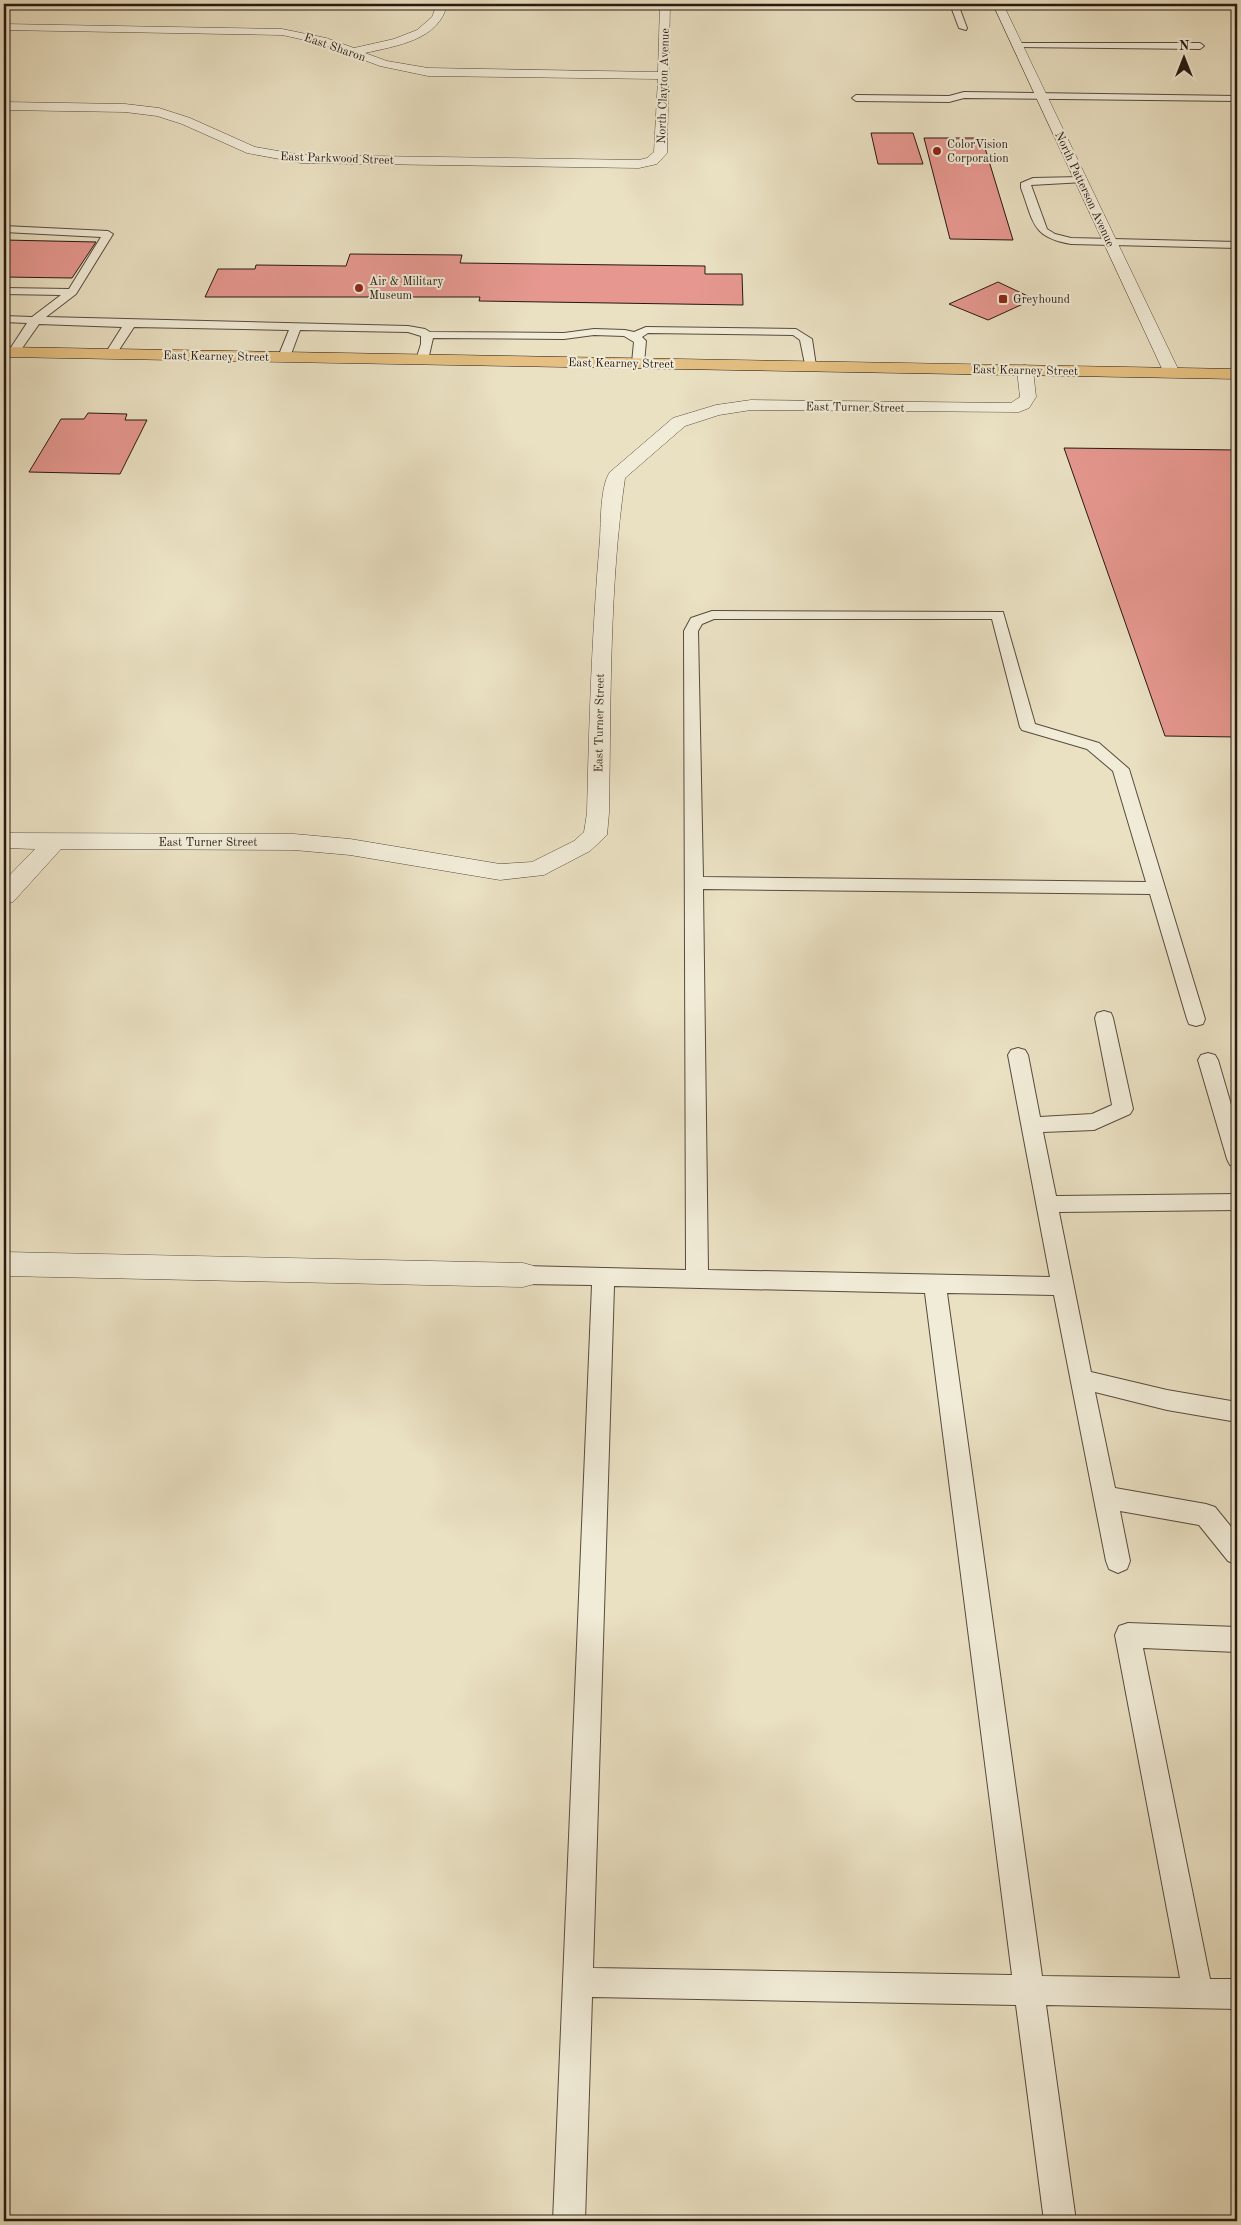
<svg xmlns="http://www.w3.org/2000/svg" width="1241" height="2225" font-family="'Old Standard TT',serif">
<rect width="100%" height="100%" fill="#eae1c3"/>
<filter id="stains"><feTurbulence type="fractalNoise" baseFrequency=".004" numOctaves="4"/><feColorMatrix values="0 0 0 0 .2 0 0 0 0 .09 0 0 0 0 .02 0 0 0 .5 -.17"/></filter>
<radialGradient id="worn" r=".72"><stop offset=".6" stop-color="#630" stop-opacity="0"/><stop offset="1" stop-color="#630" stop-opacity=".3"/></radialGradient>
<path fill="#e69890" stroke="#271912" d="M 871,133 L 913,133 L 923,164 L 878,164 Z
M 924,138 L 982,138 L 1013,240 L 950,239 Z
M 4,240 L 96,242 L 72,278 L 4,277 Z
M 350,254 L 462,255 L 460,263 L 705,266 L 705,274 L 742,274 L 743,305 L 479,301 L 480,297 L 205,297 L 218,269 L 255,269 L 256,265 L 346,266 Z
M 998,282 L 1034,299 L 988,320 L 949,304 Z
M 88,413 L 127,414 L 125,420 L 147,420 L 120,474 L 29,472 L 61,419 L 84,419 Z
M 1064,448 L 1237,450 L 1237,737 L 1165,736 Z"/>
<g fill="none" stroke-linecap="round" stroke-linejoin="round">
<defs>
<path id="service" d="M 950,4 L 958,4 L 967,28 L 966,30 L 959,28 Z
M 1015,43 L 1200,43 L 1204,46 L 1200,49 L 1018,47 L 1014,45 Z
M 964,92 L 1236,96 L 1237,101 L 964,98 L 949,102 L 856,101 L 852,98 L 856,95 L 949,96 Z
M 1081,177 L 1086,180 L 1084,182 L 1031,185 L 1047,229 L 1055,234 L 1071,238 L 1237,242 L 1237,248 L 1071,244 C 1031,237 1034,222 1021,188 L 1021,183 L 1033,178 Z
M 4,226 L 108,231 L 113,234 L 76,294 L 46,317 L 408,326 L 425,329 L 430,332 L 564,333 L 594,329 L 625,330 L 634,332 L 646,327 L 796,329 L 812,339 L 816,366 L 810,370 L 806,369 L 800,340 L 793,335 L 648,333 L 642,337 L 646,341 L 644,363 L 638,367 L 632,363 L 634,342 L 624,336 L 594,335 L 564,339 L 433,338 L 428,360 L 422,364 L 416,360 L 421,344 L 421,336 L 408,332 L 300,330 L 290,357 L 284,361 L 278,357 L 289,330 L 134,327 L 115,356 L 111,358 L 105,354 L 122,327 L 39,324 L 18,354 L 14,356 L 8,352 L 27,323 L 4,322 L 4,316 L 32,317 L 61,295 L 4,294 L 4,288 L 69,289 L 101,237 L 4,232 Z
M 712,611 L 1003,612 L 1035,724 L 1099,743 L 1129,769 L 1205,1019 L 1203,1024 L 1196,1026 L 1189,1024 L 1187,1019 L 1150,894 L 703,889 L 708,1270 L 1050,1277 L 1008,1055 L 1011,1050 L 1018,1048 L 1025,1050 L 1028,1055 L 1040,1117 L 1092,1114 L 1112,1105 L 1095,1018 L 1097,1013 L 1104,1011 L 1111,1013 L 1113,1018 L 1133,1109 L 1130,1114 L 1094,1130 L 1043,1132 L 1056,1196 L 1237,1194 L 1237,1210 L 1059,1212 L 1091,1372 L 1167,1390 L 1237,1402 L 1237,1422 L 1167,1410 L 1095,1392 L 1115,1488 L 1206,1504 L 1215,1507 L 1237,1534 L 1237,1565 L 1228,1561 L 1199,1525 L 1120,1511 L 1130,1561 L 1127,1569 L 1118,1573 L 1109,1569 L 1106,1561 L 1054,1295 L 947,1293 L 1042,1976 L 1180,1978 L 1115,1635 L 1119,1626 L 1128,1623 L 1237,1627 L 1237,1652 L 1143,1648 L 1210,1979 L 1237,1979 L 1237,2009 L 1046,2005 L 1076,2221 L 1044,2221 L 1016,2005 L 592,1997 L 585,2221 L 553,2221 L 592,1285 L 523,1284 L 515,1281 L 512,1275 L 515,1269 L 523,1266 L 686,1270 L 684,631 L 691,618 ZM 714,619 L 992,619 L 1020,727 L 1022,730 L 1087,749 L 1113,771 L 1146,882 L 703,877 L 698,631 L 702,624 ZM 614,1286 L 925,1293 L 1012,1975 L 593,1968 Z
M 1208,1053 L 1215,1055 L 1218,1060 L 1237,1125 L 1237,1167 L 1230,1165 L 1227,1159 L 1198,1060 L 1201,1055 Z"/>
<path id="minor" d="M 437,4 L 447,4 C 440,40 396,46 365,53 L 387,61 L 428,68 L 658,72 L 660,4 L 670,4 L 667,153 L 657,164 L 639,168 L 301,163 L 247,153 L 182,124 L 157,116 L 125,112 L 4,110 L 4,102 L 125,104 L 159,108 L 190,118 L 255,147 L 301,155 L 639,160 L 647,158 L 654,152 L 658,79 L 428,76 L 380,66 L 319,43 L 282,35 L 4,30 L 4,24 L 282,29 L 326,38 L 354,48 L 394,39 L 417,30 L 432,17 Z
M 993,4 L 1003,4 L 1180,373 L 1178,376 L 1166,376 L 1164,373 Z
M 1025,365 L 1031,367 L 1033,370 L 1036,397 L 1029,408 L 1019,412 L 751,410 L 719,415 L 685,426 L 625,478 C 609,588 611,702 609,813 L 607,835 L 590,851 L 544,875 L 500,880 L 350,855 L 294,850 L 61,849 L 13,902 L 4,904 L 4,881 L 35,849 L 4,848 L 4,833 L 294,834 L 350,839 L 500,864 L 532,862 L 574,841 L 584,832 L 587,813 C 589,722 592,631 600,539 C 601,522 600,486 610,472 L 673,418 L 716,405 L 751,400 L 1011,403 L 1020,397 L 1017,370 L 1019,367 Z
M 4,1252 L 523,1263 L 534,1266 L 538,1275 L 534,1284 L 523,1287 L 4,1276 Z"/>
<path id="primary" d="M 4,347 L 1237,369 L 1237,379 L 4,357 Z"/>
</defs>
<use href="#service" stroke="#584b3e" stroke-width="2"/>
<use href="#minor" stroke="#584b3e" stroke-width="1"/>
<use href="#primary" stroke="#271912" stroke-width="1"/>
<use href="#service" fill="#f1ecd8" fill-rule="evenodd"/>
<use href="#minor" fill="#f1ecd8" fill-rule="evenodd"/>
<use href="#primary" fill="#e5c082" fill-rule="evenodd"/>
</g>
<g fill="#8f2418" stroke="#f1ecd8" stroke-width="2">
<circle cx="937" cy="151" r="5"/>
<circle cx="359" cy="288" r="5"/>
<rect x="998" y="294" width="10" height="10" rx="2.5"/>
</g>
<g text-anchor="middle" stroke-width="4" stroke-linejoin="round" paint-order="stroke">
<g font-size="12" fill="#271912" stroke="#f1ecd8">
<text transform="translate(335 47) rotate(19)" y="4">East Sharon</text>
<text transform="translate(663 86) rotate(-88)" y="4">North Clayton Avenue</text>
<text transform="translate(337 158) rotate(2)" y="4">East Parkwood Street</text>
<text transform="translate(1085 189) rotate(65)" y="4">North Patterson Avenue</text>
<text transform="translate(216 356) rotate(1)" y="4">East Kearney Street</text>
<text transform="translate(621 363) rotate(1)" y="4">East Kearney Street</text>
<text transform="translate(1025 370) rotate(1)" y="4">East Kearney Street</text>
<text transform="translate(855 407) rotate(1)" y="4">East Turner Street</text>
<text transform="translate(599 723) rotate(-89)" y="4">East Turner Street</text>
<text x="208" y="846">East Turner Street</text>
</g>
<g font-size="12" fill="#271912" stroke="#f1ecd8" text-anchor="start">
<text x="947" y="148">ColorVision<tspan x="947" dy="14">Corporation</tspan></text>
<text x="369" y="285">Air &amp; Military<tspan x="369" dy="14">Museum</tspan></text>
<text x="1013" y="303">Greyhound</text>
</g>
</g>
<rect width="1241" height="2225" fill="none" stroke="#eae1c3" stroke-width="20"/>
<rect x="5" y="5" width="1231" height="2215" fill="none" stroke="#271912" stroke-width="2.5"/>
<rect x="10" y="10" width="1221" height="2205" fill="none" stroke="#271912"/>
<g transform="translate(1184 58)" stroke="#f1ecd8" stroke-width="4" paint-order="stroke">
<path d="M0-4L9 19L0 12L-9 19Z" fill="#271912"/>
<text y="-8" font-size="14" font-weight="bold" text-anchor="middle" fill="#271912">N</text>
</g>
<rect width="100%" height="100%" filter="url(#stains)"/>
<rect width="100%" height="100%" fill="url(#worn)"/>
</svg>
